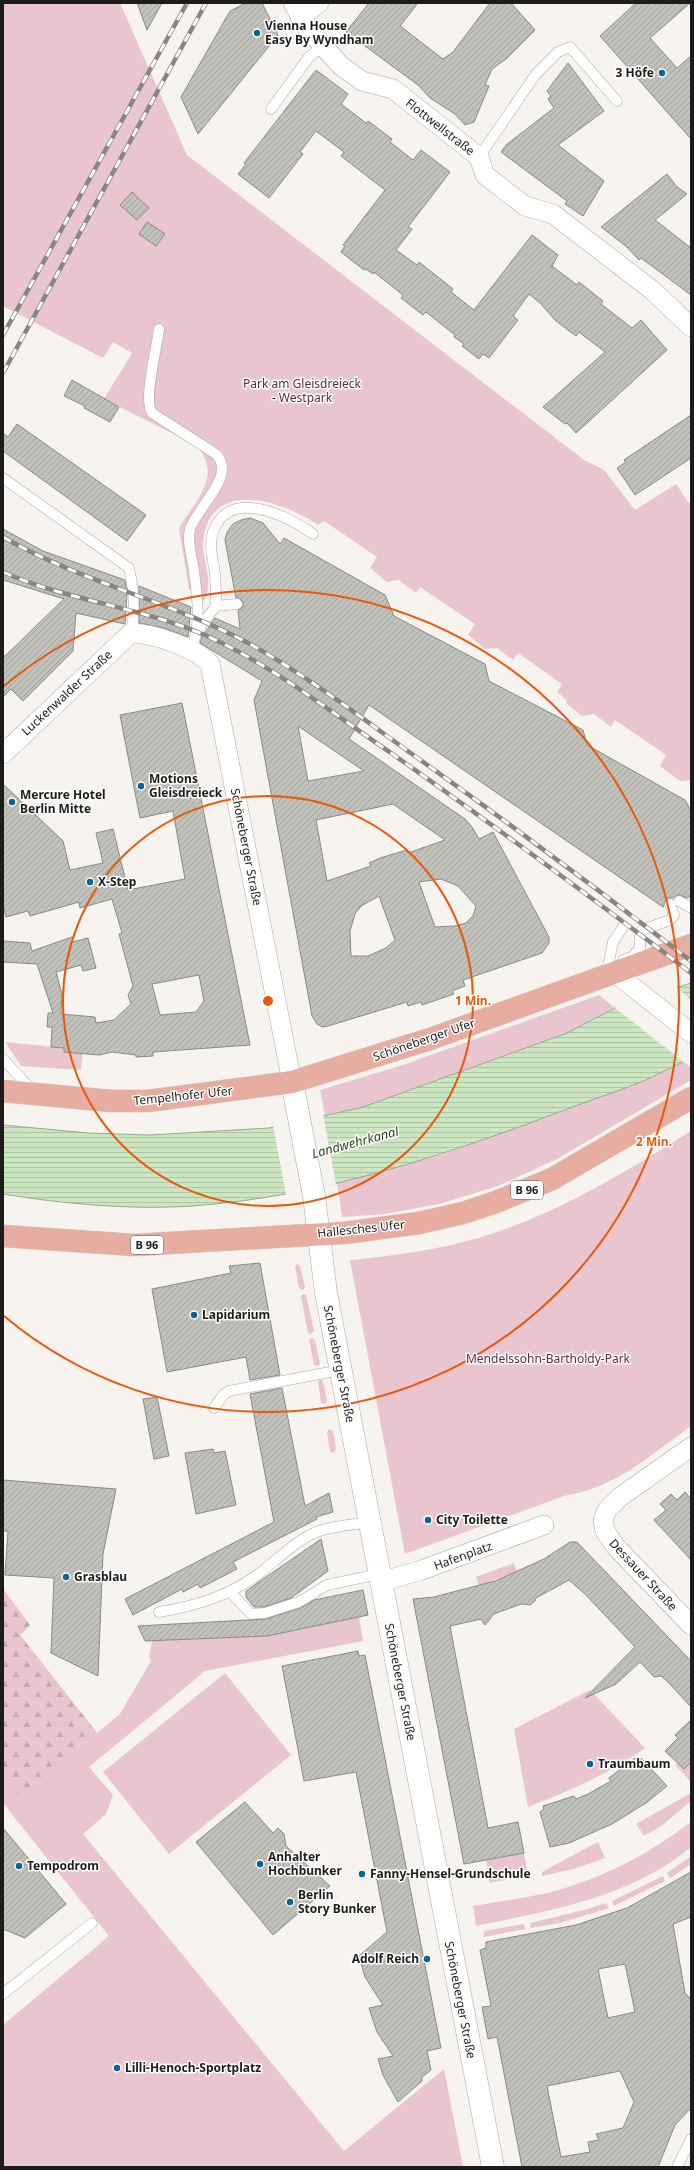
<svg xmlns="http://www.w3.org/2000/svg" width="694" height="2170" font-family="'Noto Sans',sans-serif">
<defs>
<pattern id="forest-firs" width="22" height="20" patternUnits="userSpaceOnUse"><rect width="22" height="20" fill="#e9c5d0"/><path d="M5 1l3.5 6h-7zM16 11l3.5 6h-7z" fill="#c7a9b2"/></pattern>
<pattern id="water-rules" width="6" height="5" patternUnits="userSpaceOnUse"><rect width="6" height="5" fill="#cbe6c1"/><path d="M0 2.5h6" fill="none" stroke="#aec5a5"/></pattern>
<pattern id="building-hatch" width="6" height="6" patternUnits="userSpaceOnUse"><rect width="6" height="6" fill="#c1c1bc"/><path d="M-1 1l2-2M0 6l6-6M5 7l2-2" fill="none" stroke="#a5a5a1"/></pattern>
</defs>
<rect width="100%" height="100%" fill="#f7f3ef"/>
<path fill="#e9c5d0" d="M 3,3 L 120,3 L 187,155 L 584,460 L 604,470 L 635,510 L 676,484 L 691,506 L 691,780 L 680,781 L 660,766 L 666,755 L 615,720 L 611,727 L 594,714 L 582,716 L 566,703 L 567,700 L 557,692 L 562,684 L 518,653 L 513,660 L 497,648 L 485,649 L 468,635 L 475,624 L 420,587 L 416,593 L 399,580 L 387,582 L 370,568 L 377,557 L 324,521 L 318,525 C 286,503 215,477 204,535 C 199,559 216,578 204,601 L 189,589 L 179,528 C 195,501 224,475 196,445 L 104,399 L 132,353 L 113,342 L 103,358 L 3,306 Z
M 599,995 L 615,1008 L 567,1033 L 363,1107 L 325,1115 L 320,1090 L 406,1064 Z
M 5,1042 L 64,1048 L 64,1052 L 74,1053 L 83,1049 L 81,1070 L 21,1066 Z
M 683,1061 L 691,1068 L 691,1080 L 557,1159 L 498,1186 L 439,1204 L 385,1214 L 342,1217 L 337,1182 L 441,1155 L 646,1080 Z
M 691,1131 L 691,1426 C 649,1456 617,1487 564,1496 L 405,1554 L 350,1260 C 393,1256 436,1250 478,1238 C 554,1216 624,1173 691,1131 Z
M 297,1264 L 300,1266 L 305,1287 L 303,1290 L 299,1288 L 295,1266 Z
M 304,1294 L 306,1295 L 314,1331 L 311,1334 L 308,1333 L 301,1296 Z
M 312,1338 L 315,1340 L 320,1364 L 318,1366 L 314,1365 L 309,1339 Z
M 321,1379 L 323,1381 L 327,1401 L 325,1404 L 321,1403 L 318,1381 Z
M 329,1429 L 333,1431 L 336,1449 L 334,1453 L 330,1452 L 327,1432 Z
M 514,1563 L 517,1571 L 479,1586 L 476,1577 Z
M 3,1589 L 30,1625 L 20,1635 L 97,1733 L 120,1714 L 151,1661 L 149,1657 L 152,1641 L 267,1636 L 359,1617 L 363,1641 L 205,1671 L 89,1767 L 113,1795 L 106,1814 L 83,1834 L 344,2151 L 444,2069 L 463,2167 L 3,2167 L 3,2025 L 109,1936 L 3,1803 Z
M 225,1673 L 291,1755 L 169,1854 L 103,1772 Z
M 590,1690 L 645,1748 C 607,1775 571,1790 528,1807 L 514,1729 Z
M 691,1762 L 691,1782 L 675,1765 L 678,1763 L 684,1769 Z
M 691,1793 L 691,1801 L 664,1824 L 644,1836 L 636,1824 Z
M 691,1822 L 691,1847 C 630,1898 551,1910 476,1926 L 473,1906 C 505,1900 540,1897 571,1886 C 615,1872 654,1850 691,1822 Z
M 598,1842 L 605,1858 L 573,1869 L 542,1876 L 542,1872 Z
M 524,1853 L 528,1875 L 490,1883 L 486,1860 Z
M 691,1856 L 691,1864 L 670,1878 L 667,1873 Z
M 663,1876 L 665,1881 L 614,1906 L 612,1901 Z
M 606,1903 L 609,1908 L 560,1923 L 531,1928 L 530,1923 L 588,1909 Z
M 524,1924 L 525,1929 L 484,1937 L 484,1931 Z"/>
<path fill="url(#forest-firs)" d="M 3,1589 L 30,1625 L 20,1635 L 97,1733 L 20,1798 L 3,1774 Z"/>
<path fill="url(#water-rules)" stroke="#97a98f" d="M 691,983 L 691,1058 C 676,1065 661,1073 646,1080 C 619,1091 590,1100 562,1111 C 443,1156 320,1197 192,1206 C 129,1210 65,1204 3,1194 L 3,1125 L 88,1133 L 150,1135 L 269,1128 L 363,1107 L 567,1033 L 615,1008 Z"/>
<path fill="#f7f3ef" d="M 675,986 L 691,1000 L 691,1060 L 685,1063 L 615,1008 L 620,1004 Z
M 323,1114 L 336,1184 L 286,1195 L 273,1125 Z"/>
<path fill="url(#building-hatch)" stroke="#8a8a85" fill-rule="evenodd" d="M 137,3 L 162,3 L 147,30 Z
M 246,3 L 262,3 L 278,35 L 198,134 L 181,97 L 230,11 Z
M 369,3 L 418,3 L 400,26 L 443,59 L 453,52 L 490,3 L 511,3 L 535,30 L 506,59 L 492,69 L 485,85 L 489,86 L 474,122 L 465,125 L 455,114 L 430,98 L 418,85 L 346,32 Z
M 636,3 L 690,3 L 650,38 L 677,68 L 691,56 L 691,139 L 600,36 Z
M 568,63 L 604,111 L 558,145 L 604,181 L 583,216 L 565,204 L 567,201 L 501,152 L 506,145 L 554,108 L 548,99 L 551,96 L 547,91 Z
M 316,70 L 348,94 L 341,104 L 366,123 L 368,121 L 392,139 L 390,142 L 413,160 L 421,150 L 450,172 L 408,227 L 412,229 L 396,250 L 417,265 L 419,262 L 453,289 L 451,292 L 474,310 L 532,235 L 558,255 L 551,268 L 552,266 L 577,285 L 579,282 L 603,301 L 601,304 L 632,328 L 641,320 L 667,350 L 576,433 L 567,423 L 565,424 L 543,407 L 605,352 L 579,332 L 576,336 L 556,321 L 540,303 L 529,294 L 513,316 L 518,320 L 489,358 L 483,354 L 479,359 L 462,346 L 464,344 L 454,337 L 455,335 L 426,312 L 423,315 L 401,298 L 403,295 L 374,272 L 373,274 L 366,269 L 364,270 L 341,252 L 345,246 L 343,245 L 385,190 L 341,156 L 344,152 L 316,131 L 300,152 L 303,154 L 269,198 L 238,174 L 246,164 L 244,163 Z
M 667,174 L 677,187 L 687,194 L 655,220 L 691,248 L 691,295 L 641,258 L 639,260 L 627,247 L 601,227 Z
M 132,192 L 149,208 L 137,220 L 120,205 Z
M 147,222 L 165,234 L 156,246 L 139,234 Z
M 72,380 L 119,407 L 110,422 L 84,408 L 85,406 L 64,396 Z
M 691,415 L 691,458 L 635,495 L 617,468 L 626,462 L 624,460 Z
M 17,424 L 146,515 L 127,541 L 3,451 L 3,433 L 8,437 Z
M 250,518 L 263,523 L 280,544 L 284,538 L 385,595 L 394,616 L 485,664 L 489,681 L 583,730 L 587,745 L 685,800 L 691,811 L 691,896 L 687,898 L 679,895 L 673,898 L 667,898 L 663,907 L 369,705 L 349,739 L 465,819 L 472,827 L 479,839 L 493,832 L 549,937 L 549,943 L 542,953 L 463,980 L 465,986 L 452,991 L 454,994 L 422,1005 L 421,1002 L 408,1006 L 407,1002 L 328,1026 L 322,1027 L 317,1024 L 312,1016 L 254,700 L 262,681 L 200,643 L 202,637 L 215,618 L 240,629 L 238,610 L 243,607 L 243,603 L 240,598 L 236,598 L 225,540 L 227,532 L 233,524 L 241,520 ZM 298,726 L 364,771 L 308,781 ZM 393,804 L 445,840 L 408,853 L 407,850 L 380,858 L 369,863 L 371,866 L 327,881 L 316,820 ZM 441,879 L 458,886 L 476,906 L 473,916 L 466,923 L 455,926 L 435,927 L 419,882 ZM 379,896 L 395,940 L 386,948 L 368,956 L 351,956 L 350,931 L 355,914 L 361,906 Z
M 3,529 L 43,551 L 125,580 L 127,593 L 125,624 L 76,613 L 73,651 L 23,701 L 11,689 L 3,697 L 3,658 L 64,599 L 3,580 Z
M 139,586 L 191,607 L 188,637 L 164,628 L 139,623 Z
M 182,703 L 250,1045 L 153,1052 L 153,1056 L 136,1057 L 136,1055 L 112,1052 L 99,1055 L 64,1052 L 64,1048 L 51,1047 L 52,1027 L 47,1027 L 48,1013 L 53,1013 L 37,964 L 3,962 L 3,941 L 30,943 L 32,951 L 72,937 L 73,942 L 88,938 L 96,968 L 83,971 L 81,965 L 56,972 L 62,994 L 61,1014 L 95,1017 L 96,1023 L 114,1020 L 131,1004 L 128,995 L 133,986 L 119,934 L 122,933 L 112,899 L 80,908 L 79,902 L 30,916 L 28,911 L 6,917 L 3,905 L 3,784 L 63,841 L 70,870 L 103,863 L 96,833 L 113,829 L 128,890 L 185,879 L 173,811 L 140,818 L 120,715 ZM 199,975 L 204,1001 L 196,1012 L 160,1015 L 152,984 Z
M 260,1263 L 280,1375 L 250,1380 L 246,1357 L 167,1372 L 152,1289 L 231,1273 L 229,1266 Z
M 282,1388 L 305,1506 L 329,1493 L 333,1512 L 316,1517 L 317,1519 L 233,1562 L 237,1569 L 200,1588 L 198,1584 L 183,1592 L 182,1589 L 133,1615 L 125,1599 L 274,1522 L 250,1394 Z
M 157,1397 L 169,1456 L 154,1459 L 143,1399 Z
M 213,1449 L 214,1453 L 225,1451 L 236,1505 L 196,1514 L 185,1453 Z
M 3,1480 L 116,1489 L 103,1554 L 98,1676 L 51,1653 L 54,1578 L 5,1575 L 8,1531 L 3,1531 Z
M 685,1492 L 691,1499 L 691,1560 L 654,1520 L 666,1510 L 660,1504 L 671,1494 L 677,1500 Z
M 321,1539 L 328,1571 L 291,1598 L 264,1607 L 254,1607 L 246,1597 L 246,1591 Z
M 570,1542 L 577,1542 L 691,1661 L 691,1707 L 668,1682 L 661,1676 L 654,1677 L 640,1662 L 616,1684 L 585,1698 L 635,1647 L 585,1594 L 569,1580 L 536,1598 L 535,1601 L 530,1605 L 521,1604 L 494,1614 L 485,1625 L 481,1619 L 450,1626 L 488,1828 L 518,1822 L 524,1853 L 464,1864 L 413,1599 L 434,1597 L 495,1581 L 544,1559 Z
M 363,1590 L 368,1615 L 267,1636 L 145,1641 L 138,1626 L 266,1619 L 301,1608 L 314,1600 Z
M 358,1651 L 359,1656 L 365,1655 L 441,2048 L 427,2051 L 431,2070 L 422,2077 L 422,2081 L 398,2102 L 383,2075 L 378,2059 L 393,2056 L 377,2032 L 369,2008 L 383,2005 L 365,1977 L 359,1956 L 387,1932 L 356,1772 L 304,1781 L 282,1666 Z
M 691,1720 L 691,1762 L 684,1769 L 665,1751 L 678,1738 L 675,1735 Z
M 635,1758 L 638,1761 L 641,1758 L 667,1786 L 646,1803 L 612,1824 L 569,1843 L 550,1847 L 540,1812 L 544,1809 L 543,1806 L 574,1796 L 576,1799 L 588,1794 L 611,1781 L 609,1778 Z
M 245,1802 L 273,1833 L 278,1828 L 284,1834 L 286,1846 L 330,1886 L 273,1935 L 196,1842 Z
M 3,1828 L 66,1904 L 25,1938 L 3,1929 Z
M 691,1872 L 691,1917 L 673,1924 L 685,1993 L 691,1999 L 691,2108 L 675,2125 L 658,2167 L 522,2167 L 497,2037 L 488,2039 L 482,2007 L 491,2006 L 480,1950 L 486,1948 L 486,1942 L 576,1925 L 627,1908 ZM 625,1964 L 635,2012 L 608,2018 L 598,1969 ZM 620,2071 L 634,2102 L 623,2128 L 596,2134 L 599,2140 L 588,2142 L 590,2152 L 561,2157 L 547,2086 Z"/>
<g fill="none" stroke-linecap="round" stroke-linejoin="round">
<defs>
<path id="service" d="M 271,109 L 309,57 L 322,47
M 479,157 L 536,74 L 558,52 L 570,47 L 617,101
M 159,329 C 157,347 143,400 152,413 L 216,454 C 237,476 197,507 190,529 C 187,540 191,554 193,565 C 197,593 202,624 191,650
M 3,478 L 129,568 C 134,590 136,611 131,633
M 216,606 L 237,604
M 198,632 L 202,624 L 216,606 C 216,596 216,586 215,575 C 214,562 208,546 213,532 C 228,487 287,515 313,534
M 679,901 L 691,908
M 623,960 L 632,957 L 640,948 L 640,937 L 642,930 L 670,920 L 674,915 L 670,904
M 606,976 L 613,942 L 623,927
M 3,1059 L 34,1092
M 214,1408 L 224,1394 L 229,1391 L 341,1370
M 230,1592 L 251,1614 L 265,1613 L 299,1602 L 327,1585 L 379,1574
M 159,1612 C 196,1606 229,1596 260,1573 C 277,1560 293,1543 312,1534 C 329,1526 351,1525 369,1522
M 3,1994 L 92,1923
M 677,2167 L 691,2139"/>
<path id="minor" d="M 293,3 L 308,29 L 341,66 L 362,81 L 393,89 L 479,157 L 485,175 L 525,206 L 553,214 L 652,290 L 691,327
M 300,17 L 319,3
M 3,754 L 131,633 C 152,633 196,648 210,664 L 292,1082
M 615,973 L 691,1033
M 691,1447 L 620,1497 L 607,1510 L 603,1520 L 605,1531 L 616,1547 L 691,1625
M 380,1582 L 419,1571 L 544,1525"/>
<path id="tertiary" d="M 292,1082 L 314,1196 L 326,1293 L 493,2167"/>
<path id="primary" d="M 3,1091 L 111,1101 L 148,1101 L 292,1082 L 430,1039 L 691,945
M 3,1236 L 134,1245 L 344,1233 L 419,1223 L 463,1213 L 496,1202 L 552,1179 L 691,1098"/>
</defs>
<use href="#service" stroke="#aca8a4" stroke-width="11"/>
<use href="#minor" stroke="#aca8a4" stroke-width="20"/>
<use href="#tertiary" stroke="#aca8a4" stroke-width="23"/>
<use href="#primary" stroke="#d2d2d1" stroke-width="23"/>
<use href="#service" stroke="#fff" stroke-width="10"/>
<use href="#minor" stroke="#fff" stroke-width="19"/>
<use href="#tertiary" stroke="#fff" stroke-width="22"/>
<use href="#primary" stroke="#e7ada1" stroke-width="22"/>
<defs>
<path id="rail" d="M 3,335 L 187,3
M 3,373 L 206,3
M 3,537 C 81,582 170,601 250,644 C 307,676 359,716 412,754 C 506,821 599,890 691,961
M 3,572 C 68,601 141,607 207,636 C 273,666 331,712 391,753 C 492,824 592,898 691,973"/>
</defs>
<use href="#rail" stroke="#888582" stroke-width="4.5"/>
<use href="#rail" stroke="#fff" stroke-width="3" stroke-dasharray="9" stroke-linecap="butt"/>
</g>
<g fill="none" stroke="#e8590c" stroke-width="2">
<circle cx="268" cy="1001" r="205"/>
<path d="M4 686A411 411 0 1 1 4 1316"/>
</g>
<g fill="#0c6495" stroke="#fff" stroke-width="1.5">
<circle cx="257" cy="33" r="4"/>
<circle cx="662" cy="73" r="4"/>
<circle cx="141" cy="786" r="4"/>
<circle cx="12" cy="802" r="4"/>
<circle cx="90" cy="882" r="4"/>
<circle cx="194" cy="1315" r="4"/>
<circle cx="428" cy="1520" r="4"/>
<circle cx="66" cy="1577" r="4"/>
<circle cx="590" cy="1764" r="4"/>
<circle cx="260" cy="1864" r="4"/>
<circle cx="19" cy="1866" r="4"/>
<circle cx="362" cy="1874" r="4"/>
<circle cx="290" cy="1902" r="4"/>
<circle cx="427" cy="1959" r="4"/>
<circle cx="117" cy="2068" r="4"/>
</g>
<g text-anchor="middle" stroke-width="3" stroke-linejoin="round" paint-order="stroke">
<g fill="#fff" stroke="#62605f" stroke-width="1">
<rect x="511" y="1181" width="32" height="18" rx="3"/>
<rect x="131" y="1236" width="32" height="18" rx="3"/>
</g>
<g font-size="11" font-weight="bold" fill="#1e1c1b">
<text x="527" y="1194">B 96</text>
<text x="147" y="1249">B 96</text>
</g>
<g font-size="12" font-weight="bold" fill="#1e1c1b" stroke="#fff" text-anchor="start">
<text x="265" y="30">Vienna House<tspan x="265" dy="14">Easy By Wyndham</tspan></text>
<text x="654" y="77" text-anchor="end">3 Höfe</text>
<text x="149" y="783">Motions<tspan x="149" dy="14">Gleisdreieck</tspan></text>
<text x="20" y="799">Mercure Hotel<tspan x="20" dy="14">Berlin Mitte</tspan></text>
<text x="98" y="886">X-Step</text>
<text x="202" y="1319">Lapidarium</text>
<text x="436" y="1524">City Toilette</text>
<text x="74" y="1581">Grasblau</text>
<text x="598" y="1768">Traumbaum</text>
<text x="268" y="1861">Anhalter<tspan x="268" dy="14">Hochbunker</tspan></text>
<text x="27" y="1870">Tempodrom</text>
<text x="370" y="1878">Fanny-Hensel-Grundschule</text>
<text x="298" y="1899">Berlin<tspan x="298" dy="14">Story Bunker</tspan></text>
<text x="419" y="1963" text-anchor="end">Adolf Reich</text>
<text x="125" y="2072">Lilli-Henoch-Sportplatz</text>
</g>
<g font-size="12" fill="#1e1c1b" stroke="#fff">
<text transform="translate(440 127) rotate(38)" y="4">Flottwellstraße</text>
<text transform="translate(67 693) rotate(-43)" y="4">Luckenwalder Straße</text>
<text transform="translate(246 847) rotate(79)" y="4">Schöneberger Straße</text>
<text transform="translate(424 1040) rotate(-19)" y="4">Schöneberger Ufer</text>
<text transform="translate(183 1096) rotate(-6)" y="4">Tempelhofer Ufer</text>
<text transform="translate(361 1229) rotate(-6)" y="4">Hallesches Ufer</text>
<text transform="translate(339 1364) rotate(79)" y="4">Schöneberger Straße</text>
<text transform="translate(463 1556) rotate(-20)" y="4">Hafenplatz</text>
<text transform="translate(643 1575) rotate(47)" y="4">Dessauer Straße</text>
<text transform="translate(400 1682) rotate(79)" y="4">Schöneberger Straße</text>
<text transform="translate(460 2000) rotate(79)" y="4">Schöneberger Straße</text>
</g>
<g font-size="12" fill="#62283f" stroke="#fff">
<text x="302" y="388">Park am Gleisdreieck<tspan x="302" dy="14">- Westpark</tspan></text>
<text x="548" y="1363">Mendelssohn-Bartholdy-Park</text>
</g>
<g font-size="13" font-style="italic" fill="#2c4e1b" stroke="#fff">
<text transform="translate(355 1142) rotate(-15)" y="5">Landwehrkanal</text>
</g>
</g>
<circle cx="268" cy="1001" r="6" fill="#e8590c" stroke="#fff" stroke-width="2"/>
<g font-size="12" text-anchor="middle" font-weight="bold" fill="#e8590c" stroke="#fff" stroke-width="3" stroke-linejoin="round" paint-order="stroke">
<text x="473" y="1005">1 Min.</text>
<text x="654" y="1146">2 Min.</text>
</g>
<rect width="694" height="2170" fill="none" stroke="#1e1c1b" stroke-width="8"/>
</svg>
